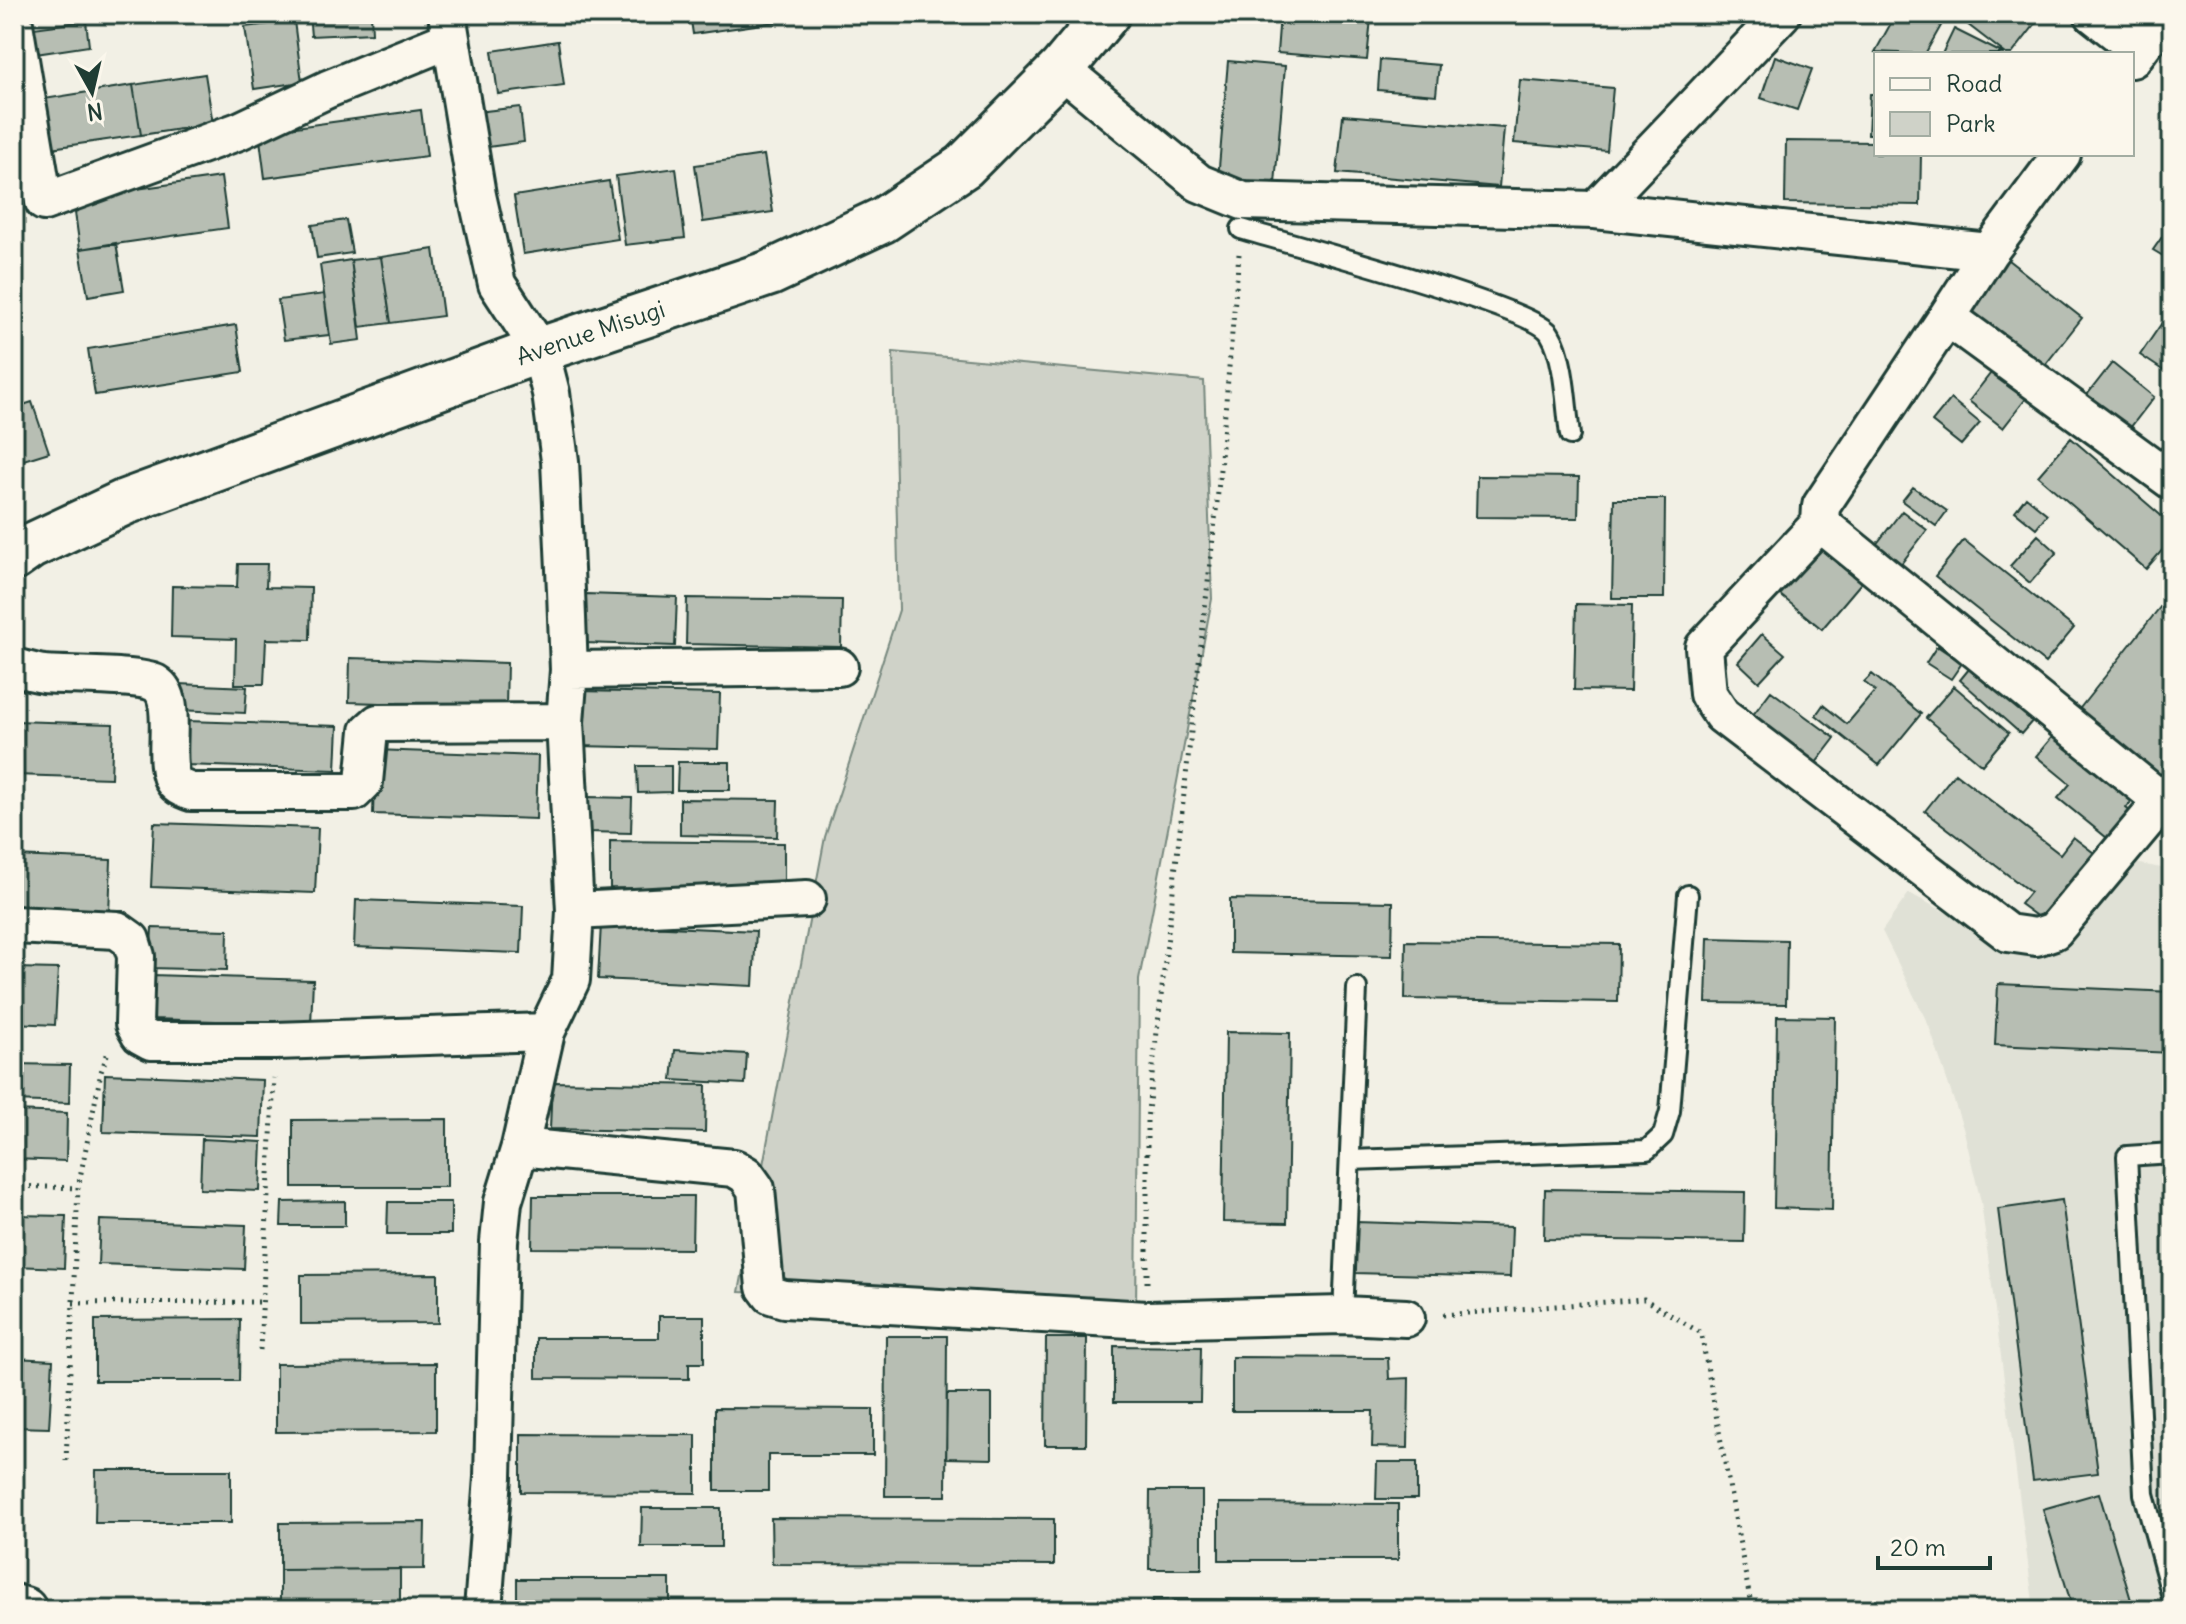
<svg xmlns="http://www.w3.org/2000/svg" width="2186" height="1624" font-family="Delius,sans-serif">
<rect width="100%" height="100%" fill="#f2f0e5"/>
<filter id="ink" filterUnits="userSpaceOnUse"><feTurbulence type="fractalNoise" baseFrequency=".0125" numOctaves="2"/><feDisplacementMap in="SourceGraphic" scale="16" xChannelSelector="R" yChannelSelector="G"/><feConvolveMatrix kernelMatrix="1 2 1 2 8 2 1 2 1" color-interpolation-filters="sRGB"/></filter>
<g filter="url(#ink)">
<path fill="#e0e1d6" d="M 2135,863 L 2172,870 L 2172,1610 L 2034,1610 L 1981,1202 L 1964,1131 L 1929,1026 L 1882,931 L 1909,893 L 2005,944 L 2059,942 Z"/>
<path fill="#cfd2c8" stroke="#77887e" stroke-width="2" d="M 893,352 L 1204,381 L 1212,599 L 1139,980 L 1136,1310 L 739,1292 L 825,837 L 899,610 Z"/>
<path fill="#b7beb3" stroke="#1f3d34" stroke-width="2" d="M 309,14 L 371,14 L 372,33 L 311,36 Z
M 690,14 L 831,14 L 693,34 Z
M 1280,14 L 1371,18 L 1367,60 L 1277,53 Z
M 1896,14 L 1924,14 L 1942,24 L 1925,54 L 1875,52 Z
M 1954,14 L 2043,14 L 2012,54 L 2006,54 Z
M 86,21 L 89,46 L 29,55 L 26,29 Z
M 294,21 L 302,82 L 254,89 L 245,27 Z
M 1954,29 L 2004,54 L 1942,54 Z
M 558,41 L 564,85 L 498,94 L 492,51 Z
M 1775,56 L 1812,69 L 1797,110 L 1761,98 Z
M 1380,60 L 1439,65 L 1436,95 L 1378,90 Z
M 1228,61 L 1285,66 L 1275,184 L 1218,179 Z
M 205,74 L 213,124 L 141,135 L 133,85 Z
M 1520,80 L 1613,88 L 1607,151 L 1514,143 Z
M 133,85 L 141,135 L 51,148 L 44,99 Z
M 1870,94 L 1876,94 L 1876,134 L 1868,134 Z
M 520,107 L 524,142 L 473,149 L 469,113 Z
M 421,110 L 427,156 L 265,178 L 259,132 Z
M 1343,115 L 1504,128 L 1499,187 L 1337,173 Z
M 1786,141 L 1876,142 L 1876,154 L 1921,154 L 1920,205 L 1785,203 Z
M 764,155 L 773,212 L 703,222 L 695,165 Z
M 676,168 L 685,238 L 625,245 L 616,176 Z
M 221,177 L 228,228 L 80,249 L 73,198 Z
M 609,181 L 618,239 L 523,254 L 514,196 Z
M 346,220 L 352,253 L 317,258 L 312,225 Z
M 2171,224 L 2172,256 L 2170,260 L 2153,250 Z
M 116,243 L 124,290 L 88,296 L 80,249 Z
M 434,249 L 443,316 L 391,323 L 381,257 Z
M 2003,256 L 2082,318 L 2038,374 L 1959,312 Z
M 381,257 L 391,323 L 360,327 L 351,260 Z
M 351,260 L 361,340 L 331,344 L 320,265 Z
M 324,294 L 329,335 L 284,340 L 278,300 Z
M 2170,311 L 2172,366 L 2167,373 L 2140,355 Z
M 236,325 L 243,372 L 95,395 L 88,349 Z
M 2112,363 L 2154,397 L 2130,428 L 2087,395 Z
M 1994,369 L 2028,396 L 2003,428 L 1969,401 Z
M 1951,399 L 1980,423 L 1961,445 L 1932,422 Z
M 32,402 L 49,452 L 14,463 L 14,408 Z
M 2071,438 L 2172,525 L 2172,539 L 2146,569 L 2038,476 Z
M 1477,476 L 1579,477 L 1578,518 L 1476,517 Z
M 1913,487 L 1947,511 L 1936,526 L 1902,501 Z
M 2026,497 L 2047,514 L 2036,528 L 2015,511 Z
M 1614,499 L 1665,499 L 1664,598 L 1612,598 Z
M 1902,511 L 1927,530 L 1897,569 L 1872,550 Z
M 2038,535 L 2057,552 L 2030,583 L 2010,566 Z
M 1964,540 L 2074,628 L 2045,663 L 1935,576 Z
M 1814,544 L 1861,583 L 1822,629 L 1774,590 Z
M 238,564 L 267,564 L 266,587 L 311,588 L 310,640 L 266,639 L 264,684 L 235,684 L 236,639 L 171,637 L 172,586 L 237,587 Z
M 2172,592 L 2172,770 L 2160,785 L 2073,717 Z
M 586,594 L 677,597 L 675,646 L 584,643 Z
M 687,598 L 842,600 L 841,647 L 686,644 Z
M 1576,604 L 1632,605 L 1630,691 L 1574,690 Z
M 1762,634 L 1785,654 L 1759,682 L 1738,662 Z
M 1937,646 L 1962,663 L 1951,679 L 1926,663 Z
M 350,658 L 507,663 L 506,707 L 349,702 Z
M 1978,658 L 2040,712 L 2021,734 L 1960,680 Z
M 1872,674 L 1921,714 L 1879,765 L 1816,715 L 1823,705 L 1847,724 L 1875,691 L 1864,682 Z
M 179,684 L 247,687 L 245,713 L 178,710 Z
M 1954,686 L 2009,733 L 1982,765 L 1926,718 Z
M 579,691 L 720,694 L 718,749 L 578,746 Z
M 1771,691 L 1835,738 L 1806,776 L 1743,728 Z
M 14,721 L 113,724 L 111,778 L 14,775 Z
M 186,721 L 338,726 L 336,770 L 185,765 Z
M 2058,730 L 2137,795 L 2126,808 L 2135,815 L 2112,842 L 2058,798 L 2070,784 L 2036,756 Z
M 375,750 L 538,756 L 536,819 L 373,814 Z
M 678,762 L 730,762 L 730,790 L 677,790 Z
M 637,766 L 671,766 L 671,792 L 638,793 Z
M 1955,773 L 2060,854 L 2073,837 L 2094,853 L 2042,920 L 2020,904 L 2030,892 L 1925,811 Z
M 588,797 L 632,798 L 631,833 L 587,832 Z
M 680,799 L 778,800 L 777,837 L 680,835 Z
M 154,823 L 318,828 L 315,893 L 151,887 Z
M 610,841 L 784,843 L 784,890 L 610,888 Z
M 14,856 L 111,860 L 109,915 L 14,911 Z
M 1230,899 L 1393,902 L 1392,956 L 1230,953 Z
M 356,900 L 523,906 L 521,953 L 354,947 Z
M 601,924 L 756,931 L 753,986 L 598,979 Z
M 152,928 L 228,930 L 227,970 L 150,968 Z
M 1708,938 L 1787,940 L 1786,1004 L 1706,1003 Z
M 1406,941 L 1619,944 L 1618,1002 L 1405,999 Z
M 14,968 L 58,969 L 55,1025 L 14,1023 Z
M 152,975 L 313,980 L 311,1024 L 151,1019 Z
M 1998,984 L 2172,992 L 2172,1053 L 1995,1045 Z
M 1777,1016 L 1835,1017 L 1832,1210 L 1774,1208 Z
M 1226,1032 L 1290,1033 L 1287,1223 L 1223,1222 Z
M 675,1050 L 747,1054 L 745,1084 L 672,1080 Z
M 14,1064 L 70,1065 L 69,1103 L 14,1101 Z
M 105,1074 L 263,1080 L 261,1137 L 103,1132 Z
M 552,1082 L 706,1085 L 705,1132 L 550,1129 Z
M 14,1111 L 67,1113 L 66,1161 L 14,1159 Z
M 447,1119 L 447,1187 L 293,1187 L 293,1120 Z
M 202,1139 L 262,1142 L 260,1191 L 200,1189 Z
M 1545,1189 L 1745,1192 L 1744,1242 L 1544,1239 Z
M 533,1196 L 693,1196 L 692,1249 L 532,1248 Z
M 2062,1200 L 2098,1473 L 2033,1481 L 1998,1209 Z
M 345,1201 L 345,1226 L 281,1226 L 282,1202 Z
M 388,1202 L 451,1202 L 451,1234 L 387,1234 Z
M 14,1215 L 66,1216 L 64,1268 L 14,1266 Z
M 100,1220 L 246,1225 L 244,1269 L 98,1264 Z
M 1356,1222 L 1512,1227 L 1510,1277 L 1354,1273 Z
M 438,1274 L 438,1323 L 301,1324 L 301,1275 Z
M 659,1316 L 704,1316 L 704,1363 L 689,1363 L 689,1379 L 536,1378 L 536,1338 L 659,1338 Z
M 240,1319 L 239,1381 L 95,1381 L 95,1320 Z
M 886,1336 L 947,1336 L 946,1496 L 885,1496 Z
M 1046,1338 L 1087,1338 L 1086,1445 L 1045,1445 Z
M 1114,1346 L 1201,1347 L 1200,1402 L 1114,1402 Z
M 1232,1357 L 1388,1358 L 1389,1379 L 1409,1378 L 1408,1448 L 1372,1447 L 1373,1411 L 1232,1411 Z
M 14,1358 L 53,1360 L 49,1428 L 14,1427 Z
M 436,1363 L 436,1431 L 276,1432 L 276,1364 Z
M 947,1394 L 992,1394 L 992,1459 L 946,1458 Z
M 715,1408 L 873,1409 L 873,1455 L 768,1455 L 768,1491 L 715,1491 Z
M 521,1434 L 696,1435 L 696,1493 L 521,1492 Z
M 1377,1462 L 1417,1462 L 1417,1499 L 1376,1499 Z
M 96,1470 L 231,1470 L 231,1523 L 95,1523 Z
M 1150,1491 L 1202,1491 L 1202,1569 L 1149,1569 Z
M 2099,1493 L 2134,1610 L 2073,1610 L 2043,1509 Z
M 1219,1503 L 1398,1504 L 1398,1560 L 1219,1560 Z
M 642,1508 L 721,1508 L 721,1547 L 641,1547 Z
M 771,1518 L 1054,1519 L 1054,1565 L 772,1564 Z
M 425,1522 L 424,1569 L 280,1570 L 280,1523 Z
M 400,1569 L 400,1609 L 280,1609 L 280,1570 Z
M 517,1579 L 670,1579 L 670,1610 L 517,1610 Z
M 1153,1599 L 1399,1600 L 1399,1610 L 1153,1610 Z"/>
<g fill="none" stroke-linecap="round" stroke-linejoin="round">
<defs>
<path id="lane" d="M 1241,229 C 1285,242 1535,308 1550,334 C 1565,358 1566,407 1570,435
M 2172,1153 L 2127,1156 L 2144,1494 L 2172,1597
M 1350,1160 L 1647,1150 L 1663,1135 L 1670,1111 L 1688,895
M 1343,1315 L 1357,988"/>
<path id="street" d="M 447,14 L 477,195 L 497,284 L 540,350 L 551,393 L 560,461 L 566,591 L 569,670 L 565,722 L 575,911 L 571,980 L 546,1032 L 520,1147 L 503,1202 L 499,1242 L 493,1477 L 483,1610
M 2093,14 L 2139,50
M 14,24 L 44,202 L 239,131 L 328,89 L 451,39
M 2132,59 L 2166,14
M 1061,69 L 1199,183 L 1243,201 L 1595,210 L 1989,252 L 2062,154
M 1595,210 L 1782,14
M 1947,317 L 1989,252
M 1820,523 L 1704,647 L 1708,694 L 1722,715 L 2008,933 L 2036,937 L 2054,931 L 2172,790
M 14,667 C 24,669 34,673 44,674 C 66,676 140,675 155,683 C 182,699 158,762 175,783 C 179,788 186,790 191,792 L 354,792 L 364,782 L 369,731 L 378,723 L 565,722
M 569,670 L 839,667
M 2162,801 L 1820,523 L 1821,506 L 1947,317 L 2172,481
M 575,911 L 807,899
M 14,925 L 117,930 L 131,940 L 136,956 L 134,1024 L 140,1035 L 151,1041 L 275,1041 L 546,1032
M 520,1147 L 734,1168 L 746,1175 L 756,1189 L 765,1287 L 771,1295 L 784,1299 L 1147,1320 L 1343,1315 L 1406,1318"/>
<g id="secondary">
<path id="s1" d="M 14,558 L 31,546 L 125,502 L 540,350 L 770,273 L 883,220 L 964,166 L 1061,69 L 1107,14"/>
<path d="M 14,1607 L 24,1610"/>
</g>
</defs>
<use href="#lane" stroke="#1f3d34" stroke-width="24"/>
<use href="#street" stroke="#1f3d34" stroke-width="42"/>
<use href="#secondary" stroke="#1f3d34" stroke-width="50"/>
<path stroke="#1f3d34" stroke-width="5" stroke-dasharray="2 6" stroke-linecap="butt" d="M 14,1186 L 78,1188
M 1147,1283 L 1147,1120 L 1217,503 L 1239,254
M 73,1303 L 263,1302
M 1443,1315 L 1644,1299 L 1701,1333 L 1752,1610
M 260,1350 L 274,1078
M 66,1461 L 78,1188 L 101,1072 L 108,1052"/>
<use href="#lane" stroke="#fbf7ec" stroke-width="18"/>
<use href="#street" stroke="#fbf7ec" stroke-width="36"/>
<use href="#secondary" stroke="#fbf7ec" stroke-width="44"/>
</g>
</g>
<g text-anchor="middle" stroke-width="6" stroke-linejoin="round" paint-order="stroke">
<g font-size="24" fill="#1f3d34" stroke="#fbf7ec">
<text dy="8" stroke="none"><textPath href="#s1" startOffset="620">Avenue Misugi</textPath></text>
</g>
</g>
<rect width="2186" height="1624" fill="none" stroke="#fbf7ec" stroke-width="48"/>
<rect x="24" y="24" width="2138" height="1576" fill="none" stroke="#1f3d34" stroke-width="3" filter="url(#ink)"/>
<rect x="1874" y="52" width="260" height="104" fill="#fbf7ec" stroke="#a3ada2" stroke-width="2"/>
<rect x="1890" y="78" width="40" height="12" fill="#fbf7ec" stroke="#a3ada2" stroke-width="2"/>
<text x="1946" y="92" font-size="24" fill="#1f3d34">Road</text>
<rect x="1890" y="112" width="40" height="24" fill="#cfd2c8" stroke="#a3ada2" stroke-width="2"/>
<text x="1946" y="132" font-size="24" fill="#1f3d34">Park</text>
<g transform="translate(92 92) rotate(172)" stroke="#fbf7ec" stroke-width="6" paint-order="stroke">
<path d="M0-6L14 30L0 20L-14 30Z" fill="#1f3d34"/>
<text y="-12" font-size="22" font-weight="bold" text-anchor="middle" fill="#1f3d34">N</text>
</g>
<path d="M1878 1556v12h112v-12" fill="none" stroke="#1f3d34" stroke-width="4"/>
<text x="1890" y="1556" font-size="24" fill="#1f3d34" stroke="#fbf7ec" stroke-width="6" paint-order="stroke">20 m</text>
</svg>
